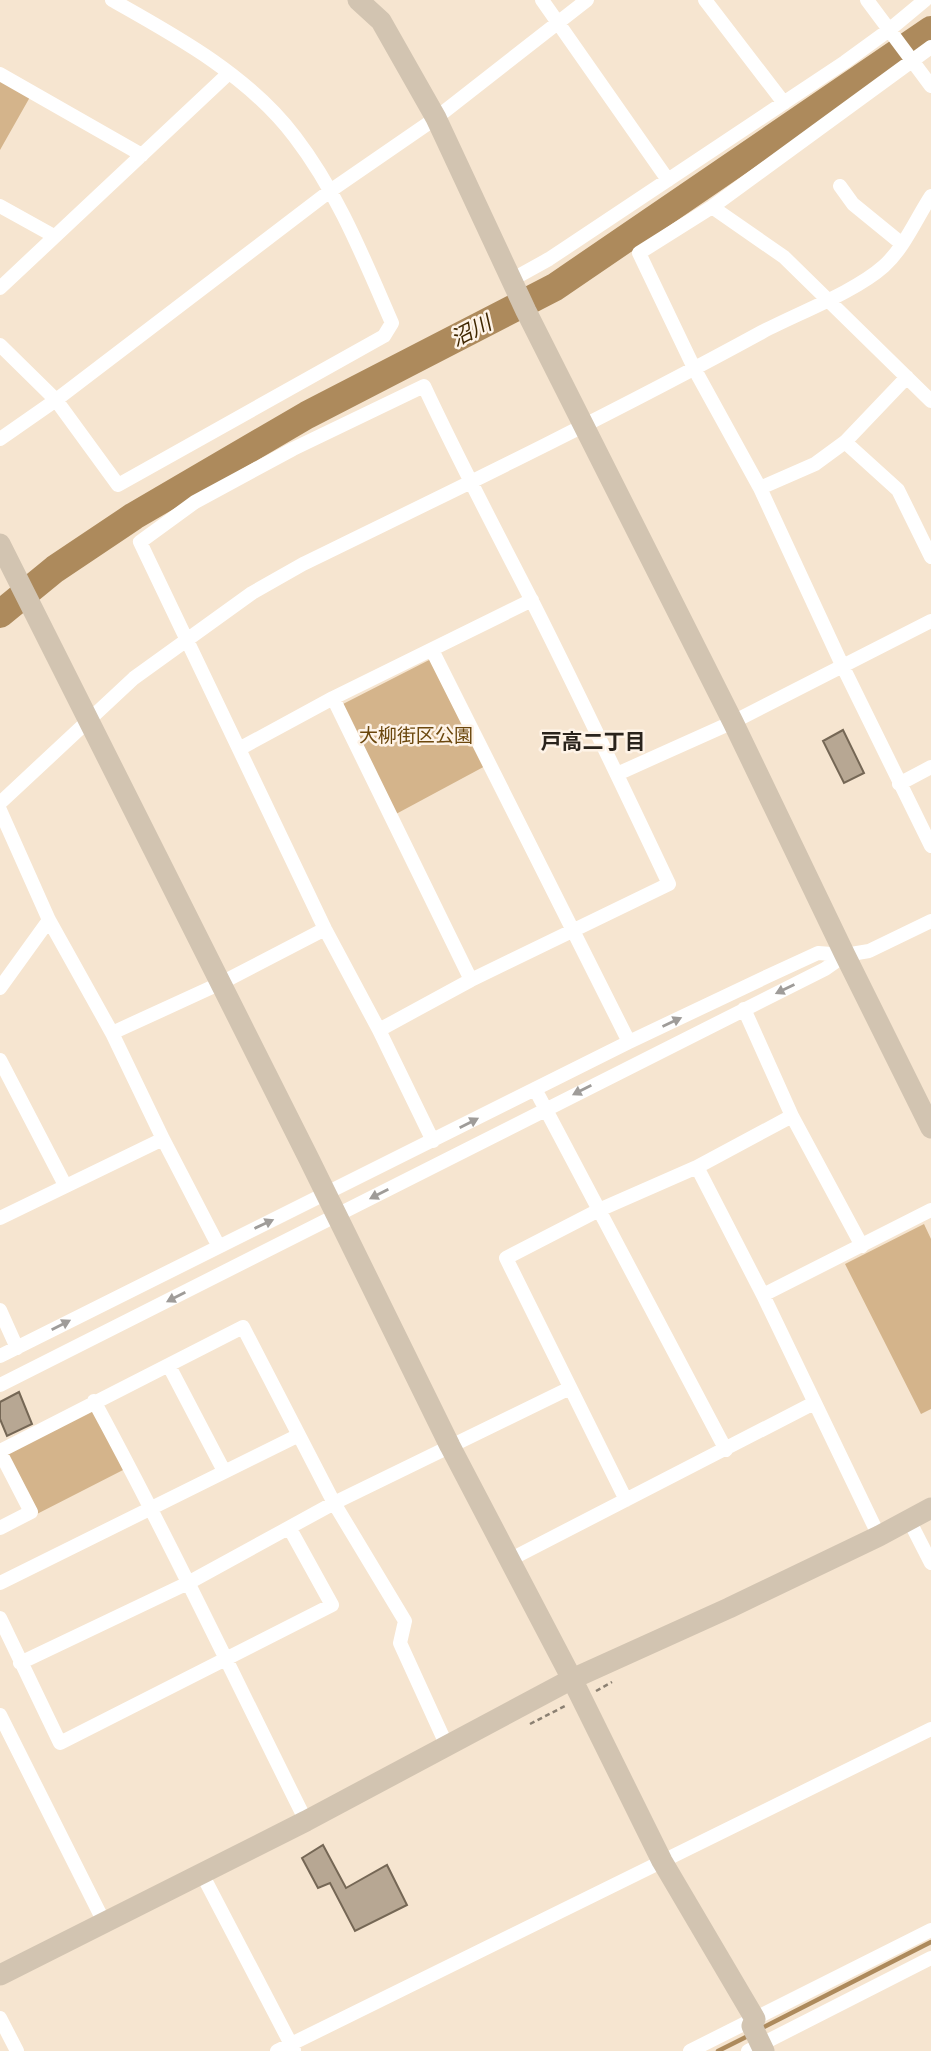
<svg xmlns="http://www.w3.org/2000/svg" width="931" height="2051" font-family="Signika,'Noto Sans JP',sans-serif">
<rect width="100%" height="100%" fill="#f6e5d0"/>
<path fill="#d4b48b" d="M 0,80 L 30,97 L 0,150 Z
M 435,657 L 489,764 L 396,814 L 343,704 Z
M 924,1224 L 931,1239 L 931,1409 L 921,1414 L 845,1264 Z
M 93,1408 L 125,1469 L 35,1515 L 3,1449 Z"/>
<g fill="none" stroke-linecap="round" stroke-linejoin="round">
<path stroke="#ad8a5c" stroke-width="4.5" d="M 760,2029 L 931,1942
M 718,2051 L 750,2035"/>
<path stroke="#ad8a5c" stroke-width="28" d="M 0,614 L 55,569 L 134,516 L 307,415 L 555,287 L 931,30"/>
</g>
<path fill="#b7a793" stroke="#756755" stroke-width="2" d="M 843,730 L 864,773 L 844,783 L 823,741 Z
M 19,1392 L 32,1424 L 7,1436 L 0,1419 L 0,1402 Z
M 323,1845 L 346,1888 L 387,1865 L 407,1905 L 355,1931 L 330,1883 L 318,1888 L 302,1858 Z"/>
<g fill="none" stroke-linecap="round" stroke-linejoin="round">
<path stroke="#8b8072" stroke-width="2.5" stroke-dasharray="5 3.5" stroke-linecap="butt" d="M 596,1691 L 612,1682
M 530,1724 L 565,1706"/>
<path stroke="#fff" stroke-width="14" d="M 542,0 L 668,180
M 705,0 L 784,103
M 867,0 L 931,86
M 931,47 L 712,207 L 639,253 L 695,370 L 760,488 L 843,667 L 931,846
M 0,74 L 142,155
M 840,186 L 853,204 L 902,244
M 0,206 L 54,236
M 712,207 L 784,257 L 931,401
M 511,280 L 549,259 L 845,62 L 889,30 L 925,0
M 0,288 L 229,73
M 0,345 L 56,400 L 118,485 L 384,336 L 392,323 C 364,259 338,193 295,137 C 249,76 178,37 112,0
M 0,439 L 56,400 L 330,191 L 436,118 L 587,0
M 845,442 L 898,490 L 931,557
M 760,488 L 815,464 L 845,442 L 907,377
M 432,650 L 629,1042
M 333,698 L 471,980
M 239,749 L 333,698 L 532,600
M 617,774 L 733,722 L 931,621
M 899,784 L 931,767
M 0,803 L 134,678 L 252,593 L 303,564 C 457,489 612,414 762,332 C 798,313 855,292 884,266 C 904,248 916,219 931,196
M 0,810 L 49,920 L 112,1033 L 163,1139 L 218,1245
M 0,988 L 49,920
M 744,1009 L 792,1116 L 862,1246
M 379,1030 L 471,980 L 669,884 C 624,789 579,694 532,601 C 495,529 458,459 424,386 L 293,449 L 195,502 L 140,542 L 325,929 L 379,1030 L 433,1141
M 112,1033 L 221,983 L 325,929
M 0,1060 L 65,1185
M 535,1089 L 726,1450
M 697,1167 L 763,1295 L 879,1536
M 0,1218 L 163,1139
M 763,1295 L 931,1210
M 0,1310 L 17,1348
M 0,1356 L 629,1042 L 768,976 L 818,953 L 845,955 L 869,951 L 931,921
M 169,1366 L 224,1471
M 0,1385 L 825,969 L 845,955
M 94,1401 C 169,1539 236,1681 306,1821
M 0,1451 L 243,1327 L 334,1503 L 405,1621 L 400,1643 L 447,1746
M 0,1452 L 31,1512 L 0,1528
M 626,1500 L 506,1258 L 599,1210 L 697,1167 L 792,1116
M 909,1520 L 931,1563
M 509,1560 L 814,1403
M 0,1583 L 297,1436
M 0,1618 L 60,1743 L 332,1605 L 290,1529
M 20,1663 L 188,1583 L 334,1503 L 570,1388
M 0,1715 L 104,1922
M 202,1874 L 294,2050
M 0,2018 L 17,2051
M 277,2051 L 931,1729
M 690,2051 L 931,1930
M 748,2051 L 931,1958"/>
<path stroke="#d2c4b1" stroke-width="21" d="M 358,0 L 381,21 L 436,118 L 526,311 L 733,722 L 845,955 L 931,1128
M 0,544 L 309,1159 L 450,1446 L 572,1679 L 662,1861 L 755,2019 L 752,2026 L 764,2051
M 0,1975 L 306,1821 L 572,1679 L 729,1608 L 879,1536 L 931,1508"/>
</g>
<defs><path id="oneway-solid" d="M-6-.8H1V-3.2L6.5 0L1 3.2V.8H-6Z" transform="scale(1.75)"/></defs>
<g fill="#9f9c99">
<use href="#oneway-solid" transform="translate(785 989) rotate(154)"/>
<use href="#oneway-solid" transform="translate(672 1022) rotate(-25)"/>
<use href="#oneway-solid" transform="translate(582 1090) rotate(153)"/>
<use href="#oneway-solid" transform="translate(469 1123) rotate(-27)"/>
<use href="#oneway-solid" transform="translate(379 1194) rotate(153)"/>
<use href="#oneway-solid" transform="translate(264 1224) rotate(-25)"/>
<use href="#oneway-solid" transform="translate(176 1297) rotate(153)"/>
<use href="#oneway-solid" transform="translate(61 1325) rotate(-27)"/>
</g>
<g text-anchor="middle" stroke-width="5" stroke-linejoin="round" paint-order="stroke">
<g font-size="19" fill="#6b470d" stroke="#fef3e7">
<text x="416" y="742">大柳街区公園</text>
</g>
<g font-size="21" font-style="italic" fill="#402700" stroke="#fef3e7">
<text transform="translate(471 331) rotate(-27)" y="7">沼川</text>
</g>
<g font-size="21" font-weight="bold" fill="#29231c" stroke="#fef3e7">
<text x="593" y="749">戸高二丁目</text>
</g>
</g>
</svg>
